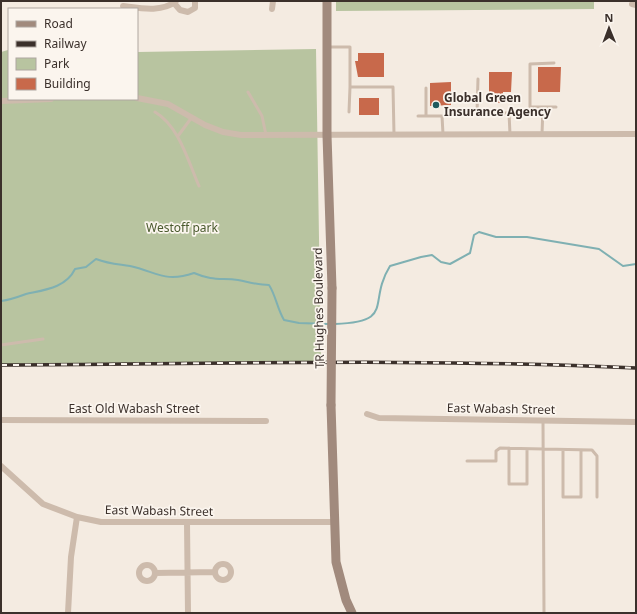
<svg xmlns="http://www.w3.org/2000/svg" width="637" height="614" font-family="'Noto Sans',sans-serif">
<rect width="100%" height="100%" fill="#f4ebe1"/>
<path fill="#b8c4a0" d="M 336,1 L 594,1 L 594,9 L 336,11 Z
M 8,16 L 9,99 L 137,99 L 137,52 L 316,49 L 321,363 L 1,366 L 1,52 L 8,50 Z"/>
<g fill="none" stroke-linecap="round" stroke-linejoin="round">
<path stroke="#7fb0b2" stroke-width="2" d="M 1,301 C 9,300 18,297 26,294 C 44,290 66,288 75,269 L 86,267 L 96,259 C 109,264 117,264 130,266 C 157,272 165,283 194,273 C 213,281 219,278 238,280 C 249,282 258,285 269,285 C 276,296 277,308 284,320 L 299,323 L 328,324
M 335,324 C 396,322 367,303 390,266 L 421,257 L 432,255 L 441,262 L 450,264 L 470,253 L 474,235 L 479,232 L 496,237 L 527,237 L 599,249 L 623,266 L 636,264"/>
</g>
<path fill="#c8694b" d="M 358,53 L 384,53 L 384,77 L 358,77 L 355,61 L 358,61 Z
M 538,67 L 561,67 L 560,92 L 538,92 Z
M 489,72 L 512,72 L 511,92 L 503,92 L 503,103 L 489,103 Z
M 451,82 L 451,105 L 430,106 L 430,83 Z
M 359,98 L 379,98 L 379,115 L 359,115 Z"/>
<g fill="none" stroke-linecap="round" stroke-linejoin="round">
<path stroke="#cdbbac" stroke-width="3" d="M 328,47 L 350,47 L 350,87 L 393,87 L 394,134
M 478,79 L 477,113 L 509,113 L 510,134
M 426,88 L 426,116
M 248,92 L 262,116 L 266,135
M 543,107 L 556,107
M 155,112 C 179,126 188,161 199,186
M 349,112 L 350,87
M 418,116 L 442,116 L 443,134
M 542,134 L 543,107 L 530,107 L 530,64 L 554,63
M 178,136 L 192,117
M 1,345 L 43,339
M 543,421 L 544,613
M 509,448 L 509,484 L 527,484 L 527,449
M 563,450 L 563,497 L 581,497 L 581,450
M 467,461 L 496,461 L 496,451 L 500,448 L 592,450 L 597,456 L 597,497"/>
<path stroke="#cdbbac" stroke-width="6" d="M 174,3 L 180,10 L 188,12 L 195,8 L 195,1
M 632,4 L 636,5
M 123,6 C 139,8 162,13 176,1
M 272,9 L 273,1
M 137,98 L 168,104 L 205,125 L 223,132 L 241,135 L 636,134
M 1,101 L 51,99
M 367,414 L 379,418 L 636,422
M 1,420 L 266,421
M 1,466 L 43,504 L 77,517 L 101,522 L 334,522
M 187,523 L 188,613
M215 572a8 8 0 1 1 16 0a8 8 0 1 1-16 0Z
M139 573a8 8 0 1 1 16 0a8 8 0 1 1-16 0Z
M 155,573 L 215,572
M 68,613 L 71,557 L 77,517"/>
<path stroke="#a18a7d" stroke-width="9" d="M 327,1 L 327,135 L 332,288
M 331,405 L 336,562 L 346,600 L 352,613"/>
<defs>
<path id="rail" d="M 1,365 C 213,364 425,358 636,368"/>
</defs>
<use href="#rail" stroke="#3b302b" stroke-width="3.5"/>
<use href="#rail" stroke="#fbf5ee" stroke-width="2" stroke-dasharray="6" stroke-linecap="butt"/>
<path stroke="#a18a7d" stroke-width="9" d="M 331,405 L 332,288"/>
</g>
<circle fill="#1f5a5e" stroke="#fbf5ee" stroke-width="1.5" cx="436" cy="105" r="4"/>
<g text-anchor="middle" stroke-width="3.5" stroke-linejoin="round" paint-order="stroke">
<g font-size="12" font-weight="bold" fill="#3b302b" stroke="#fbf5ee" text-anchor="start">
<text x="444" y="102">Global Green<tspan x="444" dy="14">Insurance Agency</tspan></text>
</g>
<g font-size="12" fill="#4a5a2e" stroke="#fbf5ee">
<text x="182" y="232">Westoff park</text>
</g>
<g font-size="12" fill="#3b302b" stroke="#fbf5ee">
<text transform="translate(319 308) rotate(-91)" y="4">TR Hughes Boulevard</text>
<text x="134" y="413">East Old Wabash Street</text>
<text transform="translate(501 409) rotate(1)" y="4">East Wabash Street</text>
<text transform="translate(159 511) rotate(1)" y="4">East Wabash Street</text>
</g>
</g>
<rect width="637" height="614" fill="none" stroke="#3b302b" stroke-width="4"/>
<rect x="8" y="8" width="130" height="92" fill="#fbf5ee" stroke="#aea6a0"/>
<rect x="16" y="21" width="20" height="6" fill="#a18a7d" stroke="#aea6a0"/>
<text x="44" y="28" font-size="12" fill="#3b302b">Road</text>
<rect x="16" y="41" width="20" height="6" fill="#3b302b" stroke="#aea6a0"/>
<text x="44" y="48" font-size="12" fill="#3b302b">Railway</text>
<rect x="16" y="58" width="20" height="12" fill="#b8c4a0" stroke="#aea6a0"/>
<text x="44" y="68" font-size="12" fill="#3b302b">Park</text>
<rect x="16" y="78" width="20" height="12" fill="#c8694b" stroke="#aea6a0"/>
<text x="44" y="88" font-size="12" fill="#3b302b">Building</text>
<g transform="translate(609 28) rotate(359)" stroke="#fbf5ee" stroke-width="3" paint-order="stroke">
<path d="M0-3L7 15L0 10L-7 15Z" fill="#3b302b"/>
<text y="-6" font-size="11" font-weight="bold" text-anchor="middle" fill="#3b302b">N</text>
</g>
</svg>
